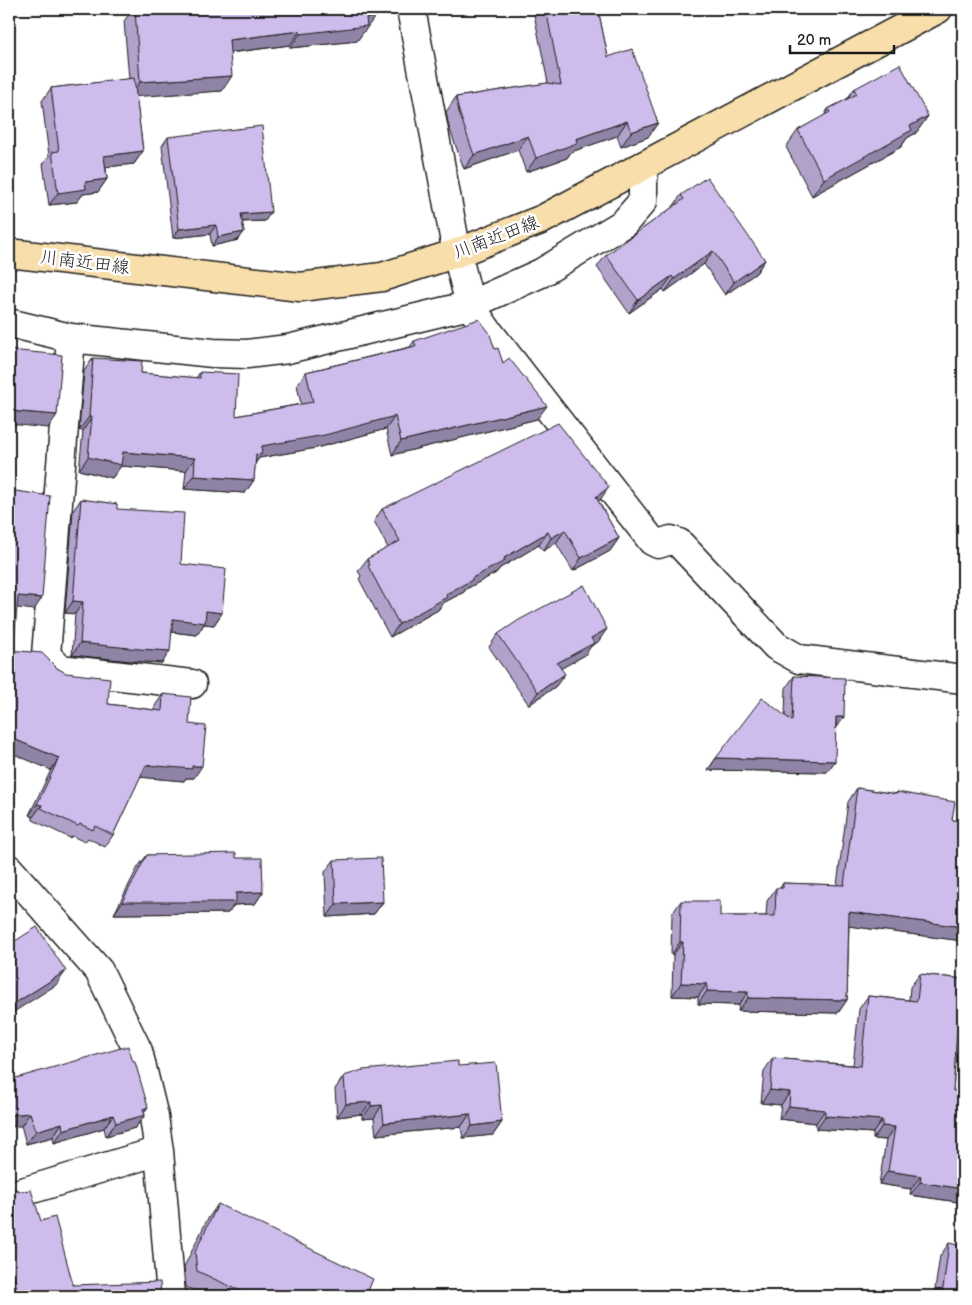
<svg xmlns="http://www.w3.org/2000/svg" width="972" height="1305" font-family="'Balsamiq Sans','Klee One',sans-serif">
<rect width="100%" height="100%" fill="#fff"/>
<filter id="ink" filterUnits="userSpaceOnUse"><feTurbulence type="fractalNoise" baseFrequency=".02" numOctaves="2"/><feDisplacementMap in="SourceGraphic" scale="10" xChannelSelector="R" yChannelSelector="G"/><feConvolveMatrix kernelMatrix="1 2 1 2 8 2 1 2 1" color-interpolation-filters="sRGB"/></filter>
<g filter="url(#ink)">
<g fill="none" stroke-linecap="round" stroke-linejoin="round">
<defs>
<path id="minor" d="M 411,9 L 457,253 L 470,305 L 485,327 L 652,541 L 658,544 L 671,540 L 679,543 L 776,646 L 799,659 L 963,679
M 9,323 L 71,338 L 213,353 L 247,354 L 288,349 L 470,305 L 541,273 L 624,223 L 643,201 L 643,166
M 71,338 L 46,655 L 60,669 L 192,684
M 9,869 L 99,971 L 138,1051 L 154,1117 L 159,1151 L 171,1296
M 9,1196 L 159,1151"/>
<path id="major" d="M 9,253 L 300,287 L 382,277 L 457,253 L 543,219 L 938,9"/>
</defs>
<use href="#minor" stroke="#1c1c1c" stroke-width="31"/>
<use href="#major" stroke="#1c1c1c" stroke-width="31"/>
<use href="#minor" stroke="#fff" stroke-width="28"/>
<use href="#major" stroke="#f8deab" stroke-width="28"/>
</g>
<path fill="#b1a2cc" stroke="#1c1c1c" d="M 133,9 L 374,9 L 365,31 L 363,32 L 357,41 L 290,48 L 290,45 L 230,53 L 222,91 L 136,96 L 143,151 L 134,164 L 106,167 L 107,179 L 98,192 L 83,194 L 77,202 L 49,205 L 43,164 L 49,156 L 42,101 L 51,88 L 129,79 L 124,21 Z
M 525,9 L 598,9 L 608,57 L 648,137 L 621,147 L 617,136 L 571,152 L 567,158 L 526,172 L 518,150 L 464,169 L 449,127 L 446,112 L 456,97 L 548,83 L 533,9 L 526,11 Z
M 771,9 L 781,9 L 773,13 Z
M 854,89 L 928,116 L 916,133 L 907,138 L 901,147 L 812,196 L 786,147 L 798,130 L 824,116 L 828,109 L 847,99 Z
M 168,137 L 265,221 L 242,222 L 244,232 L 238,240 L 212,246 L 210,234 L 173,238 L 162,146 Z
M 681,195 L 765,260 L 756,273 L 725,295 L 704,264 L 665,292 L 663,289 L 629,313 L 597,267 L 606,255 L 673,207 Z
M 414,341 L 495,349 L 537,419 L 392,455 L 386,429 L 316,448 L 259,458 L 255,464 L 254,480 L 245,493 L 184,489 L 186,471 L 121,466 L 112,478 L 79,470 L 83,431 L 79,430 L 84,371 L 93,358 L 141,373 L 196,378 L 200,372 L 236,416 L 301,404 L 297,385 L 306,372 L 410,347 Z
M 81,499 L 117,509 L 181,564 L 222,613 L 214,625 L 204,624 L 197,635 L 172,632 L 162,663 L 131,661 L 72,655 L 75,614 L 65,613 L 73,511 Z
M 600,500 L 598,501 L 619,538 L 610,551 L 573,571 L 556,543 L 543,551 L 539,545 L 500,568 L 496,573 L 466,589 L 464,592 L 443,603 L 438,610 L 390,637 L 359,579 L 361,576 L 358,571 L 367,559 L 388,548 L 374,521 L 382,509 Z
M 498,634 L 598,642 L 591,646 L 585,655 L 561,668 L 556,686 L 529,705 L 489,647 Z
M 57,668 L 108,704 L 155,710 L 155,706 L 163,694 L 189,724 L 194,778 L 186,778 L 184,781 L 140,777 L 113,835 L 105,847 L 88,838 L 85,842 L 72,836 L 70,838 L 33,820 L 33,817 L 29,815 L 51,770 Z
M 794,676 L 835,761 L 827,772 L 708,770 L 716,758 L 785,716 L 786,688 Z
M 857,788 L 896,794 L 897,792 L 952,820 L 963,821 L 963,941 L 849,926 L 847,1000 L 838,1013 L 738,1011 L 739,1005 L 698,1004 L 698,997 L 672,996 L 673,955 L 671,955 L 672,914 L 681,901 L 720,916 L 766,916 L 767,901 L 776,888 L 780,888 L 783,883 L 837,885 L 848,802 Z
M 147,855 L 236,858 L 263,892 L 255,904 L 234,905 L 228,913 L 114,914 L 138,867 Z
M 334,860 L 383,902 L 374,914 L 327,917 L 325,872 Z
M 920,974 L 963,979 L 963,1047 L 956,1046 L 953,1091 L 958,1202 L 910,1195 L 911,1189 L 879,1184 L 886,1140 L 873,1139 L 873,1133 L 816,1129 L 816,1123 L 779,1119 L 781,1105 L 761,1103 L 764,1071 L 773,1058 L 853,1065 L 859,1009 L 868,996 L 909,1000 L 910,987 Z
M 458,1066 L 502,1122 L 493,1135 L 463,1138 L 461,1127 L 376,1135 L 374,1118 L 362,1119 L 362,1114 L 337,1117 L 335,1089 L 344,1076 Z
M 9,1080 L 144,1112 L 145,1115 L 135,1128 L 106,1136 L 104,1128 L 54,1143 L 53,1137 L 26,1144 Z
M 9,1189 L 41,1221 L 73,1285 L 161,1296 L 9,1296 Z
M 218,1204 L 366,1296 L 206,1296 L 186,1287 L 184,1267 L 207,1220 Z
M 949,1243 L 963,1296 L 934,1296 L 940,1256 Z"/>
<path fill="#9084a6" stroke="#1c1c1c" d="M 527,9 L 534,9 L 526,11 Z
M 776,9 L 781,9 L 773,13 Z
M 375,17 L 357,41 L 290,48 L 300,34 L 366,18 Z
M 300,31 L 290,45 L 219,54 L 229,40 Z
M 232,76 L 222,91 L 130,97 L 140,82 Z
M 928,116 L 916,133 L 907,138 L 901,147 L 812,196 L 824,179 L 910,126 Z
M 627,121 L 617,136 L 571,152 L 567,158 L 526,172 L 536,158 L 576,139 Z
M 658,123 L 648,137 L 621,147 L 631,132 Z
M 528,136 L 518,150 L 464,169 L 474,155 Z
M 143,151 L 134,164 L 95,168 L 104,156 Z
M 107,179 L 98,192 L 83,194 L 77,202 L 49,205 L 58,193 L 85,182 Z
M 271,212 L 265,221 L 235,222 L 241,214 Z
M 216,225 L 210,234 L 173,238 L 179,229 Z
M 244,232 L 238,240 L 212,246 L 218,237 Z
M 713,251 L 704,264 L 665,292 L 674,279 Z
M 765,260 L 756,273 L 725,295 L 734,282 Z
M 672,276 L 663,289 L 629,313 L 638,300 Z
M 547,406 L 537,419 L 392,455 L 401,441 Z
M 9,411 L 57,415 L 48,428 L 9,424 Z
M 395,416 L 386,429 L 316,448 L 259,458 L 252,468 L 256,454 L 262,446 Z
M 89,417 L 92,417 L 83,431 L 79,430 Z
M 123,452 L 195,458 L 186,471 L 121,466 L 112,478 L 79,470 L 88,457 Z
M 194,476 L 254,480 L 245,493 L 184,489 Z
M 609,487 L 600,500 L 587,509 L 596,497 Z
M 565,530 L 556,543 L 543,551 L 551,538 Z
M 548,532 L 539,545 L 500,568 L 496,573 L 466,589 L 464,592 L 443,603 L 438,610 L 390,637 L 399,624 L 504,558 Z
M 619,538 L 610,551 L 573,571 L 581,558 Z
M 18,596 L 42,598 L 34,610 L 10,607 Z
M 73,601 L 83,602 L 75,614 L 65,613 Z
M 206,611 L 222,613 L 214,625 L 204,624 L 197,635 L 164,631 L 173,619 Z
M 607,629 L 598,642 L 591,646 L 585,655 L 548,676 L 557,663 L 591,638 Z
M 9,640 L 14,641 L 9,648 Z
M 80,643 L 170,651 L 162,663 L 131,661 L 72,655 Z
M 565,674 L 556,686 L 529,705 L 538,692 Z
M 836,717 L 844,717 L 836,729 Z
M 9,737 L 59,758 L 51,770 L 9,752 Z
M 716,758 L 835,761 L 827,772 L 708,770 Z
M 146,765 L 192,766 L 202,766 L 194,778 L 186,778 L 184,781 L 138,777 Z
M 37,804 L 42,805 L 33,817 L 29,815 Z
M 263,892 L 255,904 L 234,905 L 228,913 L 114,914 L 122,902 L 236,893 Z
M 383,902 L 374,914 L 327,917 L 336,904 Z
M 849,912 L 963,927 L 963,941 L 840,925 Z
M 680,942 L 683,942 L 673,955 L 671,955 Z
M 66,971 L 56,985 L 9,1015 L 9,1007 Z
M 681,983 L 707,984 L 698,997 L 672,996 Z
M 707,991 L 748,992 L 739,1005 L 698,1004 Z
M 748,998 L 847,1000 L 838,1013 L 738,1011 Z
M 957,1032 L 963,1033 L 963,1047 L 948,1045 Z
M 770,1090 L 790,1092 L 781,1105 L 761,1103 Z
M 371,1102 L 362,1114 L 337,1117 L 346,1104 Z
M 382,1105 L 374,1118 L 362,1119 L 371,1106 Z
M 789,1106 L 825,1110 L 816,1123 L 779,1119 Z
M 148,1107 L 142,1116 L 145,1115 L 135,1128 L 106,1136 L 116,1123 Z
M 30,1113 L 21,1126 L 9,1127 L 9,1115 Z
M 470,1114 L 461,1127 L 376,1135 L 384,1123 Z
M 113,1115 L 104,1128 L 54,1143 L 63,1130 Z
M 825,1116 L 882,1120 L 873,1133 L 816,1129 Z
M 502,1122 L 493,1135 L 463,1138 L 472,1126 Z
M 62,1123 L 53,1137 L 26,1144 L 36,1131 Z
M 882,1126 L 895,1127 L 886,1140 L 873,1139 Z
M 888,1171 L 921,1176 L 911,1189 L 879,1184 Z
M 920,1182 L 963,1189 L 963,1194 L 958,1202 L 910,1195 Z"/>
<path fill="#cebced" stroke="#1c1c1c" d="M 135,9 L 374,9 L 375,17 L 366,18 L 367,26 L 300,34 L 300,31 L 229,40 L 232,76 L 140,82 Z
M 546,9 L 598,9 L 608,57 L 632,49 L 658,123 L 631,132 L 627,121 L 576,139 L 577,143 L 536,158 L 528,136 L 474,155 L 459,112 L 456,97 L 547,83 L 561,85 Z
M 900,64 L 928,116 L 910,126 L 912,130 L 824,179 L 798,130 L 830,112 L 828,109 L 857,94 L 854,89 Z
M 134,78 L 143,151 L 104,156 L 107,179 L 85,182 L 86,189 L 58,193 L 52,152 L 59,151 L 51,88 Z
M 262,126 L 271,212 L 241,214 L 244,232 L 218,237 L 216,225 L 179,229 L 168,137 Z
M 707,177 L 765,260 L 734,282 L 713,251 L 674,279 L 672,276 L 638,300 L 606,255 L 684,199 L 681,195 Z
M 479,319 L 489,332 L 495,349 L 498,348 L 503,363 L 509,358 L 547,406 L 401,441 L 395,416 L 325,435 L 262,446 L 261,455 L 256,454 L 254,480 L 194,476 L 195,458 L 123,452 L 121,465 L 88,457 L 92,417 L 89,417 L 93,358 L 142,361 L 141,373 L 200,378 L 200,372 L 238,374 L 236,416 L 313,402 L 306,372 L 416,346 L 414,341 Z
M 9,350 L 62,355 L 57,415 L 9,411 Z
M 558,423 L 609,487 L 596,497 L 619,538 L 581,558 L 565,530 L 551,538 L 548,532 L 504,558 L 505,561 L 472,578 L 472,580 L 446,594 L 447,597 L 399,624 L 368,566 L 370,565 L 367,559 L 400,541 L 382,509 Z
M 9,490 L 50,496 L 42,598 L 18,596 L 14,641 L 9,640 Z
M 81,499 L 117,504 L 117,509 L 184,513 L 181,564 L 226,569 L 222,613 L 206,611 L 205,623 L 173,619 L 170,651 L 139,649 L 80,643 L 83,602 L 73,601 Z
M 584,585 L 607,629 L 591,638 L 594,643 L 557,663 L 565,674 L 538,692 L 498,634 L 519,620 Z
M 9,650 L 42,653 L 57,668 L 66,673 L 110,678 L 108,704 L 162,711 L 163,694 L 191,697 L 189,724 L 206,726 L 202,766 L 192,766 L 192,769 L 146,765 L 113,835 L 95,826 L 93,830 L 80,824 L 78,826 L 41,808 L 42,805 L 37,804 L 59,758 L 9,737 Z
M 794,676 L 845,678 L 844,717 L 836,717 L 835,761 L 716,758 L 762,698 L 792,721 Z
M 857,788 L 897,794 L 897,792 L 955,802 L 952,820 L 963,821 L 963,927 L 849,912 L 847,1000 L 748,998 L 748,992 L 707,991 L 707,984 L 681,983 L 683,942 L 680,942 L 681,901 L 720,901 L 720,916 L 775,916 L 776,888 L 783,888 L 783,883 L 844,885 Z
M 236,853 L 236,858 L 262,858 L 263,892 L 236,893 L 236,902 L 122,902 L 147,855 Z
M 381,858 L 383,902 L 336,904 L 334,860 Z
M 37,927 L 66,971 L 9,1007 L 9,945 Z
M 920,974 L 963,979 L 963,1033 L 957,1032 L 953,1091 L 963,1090 L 963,1189 L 920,1182 L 921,1176 L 888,1171 L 895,1127 L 882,1126 L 882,1120 L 825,1116 L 825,1110 L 789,1106 L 790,1092 L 770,1090 L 773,1058 L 861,1066 L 868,996 L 917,1001 Z
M 128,1046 L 133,1062 L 135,1062 L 148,1107 L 143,1109 L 145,1115 L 116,1123 L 113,1115 L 63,1130 L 62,1123 L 36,1131 L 30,1113 L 9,1115 L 9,1080 Z
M 458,1061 L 458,1066 L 496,1063 L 502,1122 L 472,1126 L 470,1114 L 384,1123 L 382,1105 L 371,1106 L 371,1102 L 346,1104 L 344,1076 L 363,1070 Z
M 13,1188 L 20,1191 L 31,1190 L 41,1221 L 55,1217 L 73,1285 L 160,1282 L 161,1296 L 19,1296 L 9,1258 L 9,1189 Z
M 218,1204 L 373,1279 L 366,1296 L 251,1296 L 197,1271 L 195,1252 Z
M 949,1243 L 963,1246 L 963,1296 L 942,1296 Z"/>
</g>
<g text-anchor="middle" stroke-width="5" stroke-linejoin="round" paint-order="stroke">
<g font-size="18" fill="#1c1c1c" stroke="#fff">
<text transform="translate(496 237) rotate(-21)" y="6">川南近田線</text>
<text transform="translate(85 262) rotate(7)" y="6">川南近田線</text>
</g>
</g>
<rect width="972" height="1305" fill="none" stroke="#fff" stroke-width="30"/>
<rect x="15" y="15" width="942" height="1275" fill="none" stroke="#1c1c1c" stroke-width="2" filter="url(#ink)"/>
<path d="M790 45v8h104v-8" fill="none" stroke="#1c1c1c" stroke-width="2.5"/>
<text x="797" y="45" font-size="15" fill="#1c1c1c" stroke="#ffffff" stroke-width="4" paint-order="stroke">20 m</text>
</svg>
